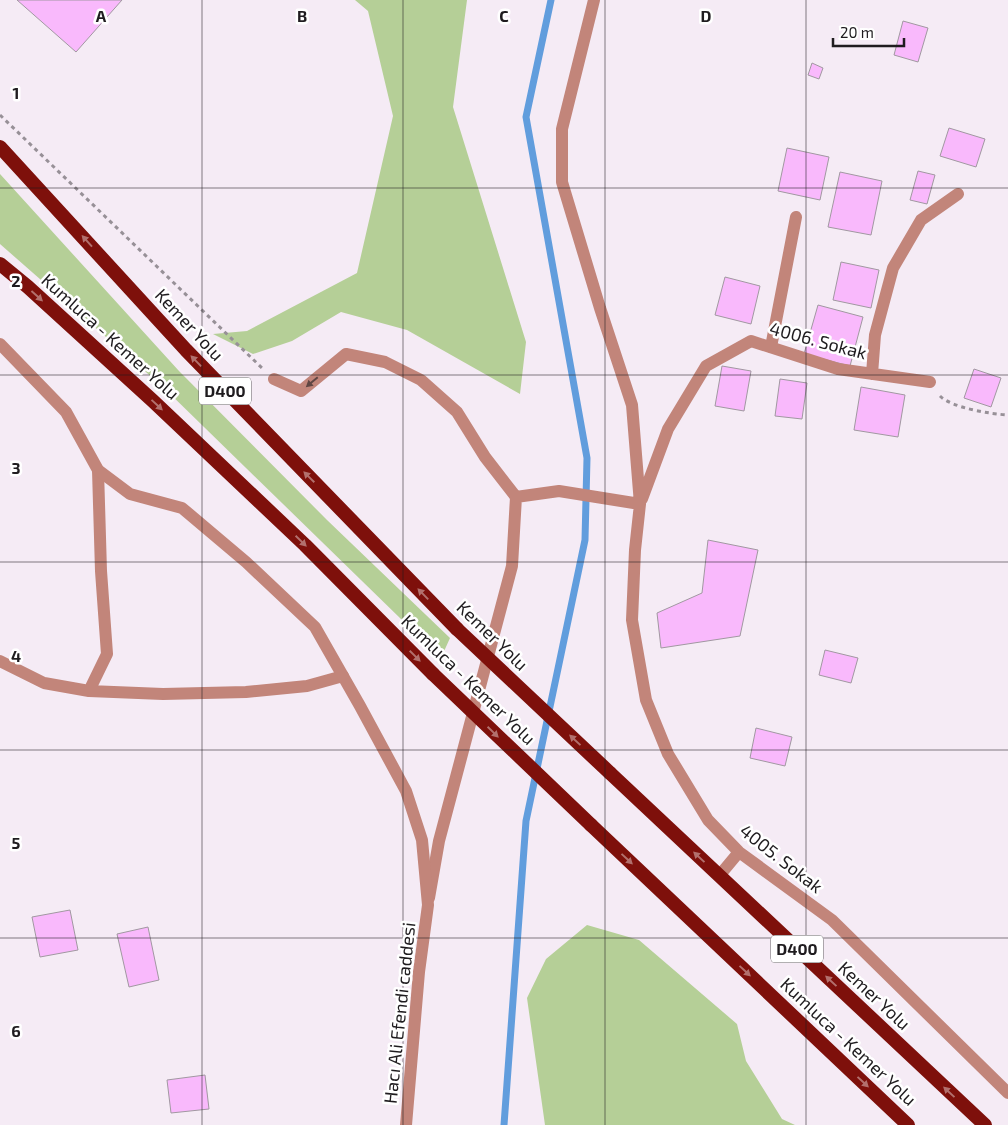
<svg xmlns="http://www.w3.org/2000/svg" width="1008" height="1125" font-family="'Exo 2',sans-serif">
<rect width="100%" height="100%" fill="#f5ebf5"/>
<path fill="#b5cf97" d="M 355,0 L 467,0 L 453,107 L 526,342 L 520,394 L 407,330 L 341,312 L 292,341 L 253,354 L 213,334 L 247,331 L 357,273 L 393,116 L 368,11 Z
M 0,174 L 179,371 L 327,520 L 450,638 L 441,658 L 163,387 L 0,244 Z
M 587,925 L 639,940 L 737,1024 L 746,1061 L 782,1119 L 795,1125 L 545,1125 L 527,998 L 546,959 Z"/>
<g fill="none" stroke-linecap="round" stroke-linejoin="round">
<path stroke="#619ddd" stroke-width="7" d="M 504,1125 L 526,821 L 585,540 L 587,458 L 526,117 L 551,0"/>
</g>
<path fill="#f9b9fc" stroke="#a198a1" d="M 17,0 L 122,0 L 76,52 Z
M 903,21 L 928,28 L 918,62 L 894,55 Z
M 812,63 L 823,68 L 819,79 L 808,75 Z
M 949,128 L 985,139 L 976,167 L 940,156 Z
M 787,148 L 829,157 L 820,200 L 778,191 Z
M 918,171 L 935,175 L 927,204 L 910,200 Z
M 840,172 L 882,181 L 871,235 L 828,227 Z
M 841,262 L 879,270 L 871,308 L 833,300 Z
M 725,277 L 760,286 L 751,324 L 715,315 Z
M 818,305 L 863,317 L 850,366 L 804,354 Z
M 722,366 L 751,371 L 744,411 L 715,406 Z
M 974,369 L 1001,378 L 991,407 L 964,398 Z
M 780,379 L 807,383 L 802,419 L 775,416 Z
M 861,387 L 905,395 L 898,437 L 854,430 Z
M 708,540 L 758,550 L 740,636 L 661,648 L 657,613 L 702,593 Z
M 825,650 L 858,658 L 851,683 L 819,675 Z
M 756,728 L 792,737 L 785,766 L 750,758 Z
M 70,910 L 78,950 L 40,957 L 32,917 Z
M 148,927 L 159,980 L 129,987 L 117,934 Z
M 205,1075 L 209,1109 L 171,1113 L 167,1080 Z"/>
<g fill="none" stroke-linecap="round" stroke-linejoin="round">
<path stroke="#979097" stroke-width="3" stroke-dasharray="4 4" stroke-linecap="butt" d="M 0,115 L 262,368
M 940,396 C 952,408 991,414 1008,415"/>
<path stroke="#c2857a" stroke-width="12" d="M 771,347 L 796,217"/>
<path stroke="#c2857a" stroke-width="12" d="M 594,0 L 562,129 L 562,182 L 600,308 L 632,405 L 640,504 L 635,550 L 632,620 L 646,700 L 668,754 L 708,820 L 739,852 L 832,920 L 1008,1093
M 872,374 L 875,335 L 893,268 L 921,220 L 958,194
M 274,379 L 301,391 L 346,354 L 385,362 L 421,380 L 457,412 L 485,457 L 516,497 L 512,566 L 439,841 L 429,898
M 516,497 L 559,491 L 640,504
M 642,499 L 668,429 L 706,366 L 751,341 L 838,369 L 930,382
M 0,661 L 44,683 L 89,691 L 107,654 L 101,571 L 98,470
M 89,691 L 163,694 L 246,692 L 307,686 L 343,676
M 719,876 L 739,852"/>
<path stroke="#c2857a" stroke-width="12" d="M 0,344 L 66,412 L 98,470 L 130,494 L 182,508 L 246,562 L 315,627 L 360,706 L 406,791 L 422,840 L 428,905 L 419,972 L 406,1125"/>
<path stroke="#7e100b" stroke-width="14" d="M 0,147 L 186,350 L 457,629
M 0,264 L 28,287 L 153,401 L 305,545 L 433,674
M 610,773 L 985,1125
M 591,825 L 908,1125"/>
<path stroke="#7e100b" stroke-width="14" d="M 457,629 L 610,773
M 433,674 L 591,825"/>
</g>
<defs><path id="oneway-solid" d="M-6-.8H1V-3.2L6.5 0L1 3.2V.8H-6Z" transform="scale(1.25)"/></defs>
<g fill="#b2706d">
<use href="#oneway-solid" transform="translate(87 241) rotate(-132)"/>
<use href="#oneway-solid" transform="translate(37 296) rotate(42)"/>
<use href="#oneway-solid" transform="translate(196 361) rotate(-134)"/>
<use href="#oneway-solid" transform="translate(157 405) rotate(43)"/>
<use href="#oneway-solid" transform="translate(309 477) rotate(-135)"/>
<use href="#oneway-solid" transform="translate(301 541) rotate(44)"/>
<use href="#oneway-solid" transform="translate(423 594) rotate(-134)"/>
<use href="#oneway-solid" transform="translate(415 656) rotate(45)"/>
<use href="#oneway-solid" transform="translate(493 732) rotate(44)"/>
<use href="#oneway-solid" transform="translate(575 740) rotate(-137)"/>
<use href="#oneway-solid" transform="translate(699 857) rotate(-137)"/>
<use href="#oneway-solid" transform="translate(627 859) rotate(43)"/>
<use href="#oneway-solid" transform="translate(745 971) rotate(43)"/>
<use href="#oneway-solid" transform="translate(831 981) rotate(-137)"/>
<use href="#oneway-solid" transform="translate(863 1082) rotate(43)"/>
<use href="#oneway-solid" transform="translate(949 1092) rotate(-137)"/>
</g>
<use fill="#604643" href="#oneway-solid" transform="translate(312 382) rotate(140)"/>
<path fill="none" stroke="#1f1c1f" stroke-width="1" stroke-opacity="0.55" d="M 202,0 L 202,1125M 403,0 L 403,1125M 605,0 L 605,1125M 806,0 L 806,1125M 0,188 L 1008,188M 0,375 L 1008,375M 0,562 L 1008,562M 0,750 L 1008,750M 0,938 L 1008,938"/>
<g text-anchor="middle" stroke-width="5" stroke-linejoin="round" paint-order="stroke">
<g fill="#fff" stroke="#626062" stroke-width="1">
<rect x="199" y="377.5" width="52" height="27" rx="4"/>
<rect x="771" y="935.5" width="52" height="27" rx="4"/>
</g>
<g font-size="16" font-weight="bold" fill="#1f1c1f">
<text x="225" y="397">D400</text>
<text x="797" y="955">D400</text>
</g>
<g font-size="18" fill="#1f1c1f" stroke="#fff">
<text transform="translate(189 325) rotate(47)" y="6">Kemer Yolu</text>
<text transform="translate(110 337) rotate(42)" y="6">Kumluca - Kemer Yolu</text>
<text transform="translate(818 341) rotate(15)" y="6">4006. Sokak</text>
<text transform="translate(492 636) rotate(44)" y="6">Kemer Yolu</text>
<text transform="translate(468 680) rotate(44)" y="6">Kumluca - Kemer Yolu</text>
<text transform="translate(781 859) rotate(38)" y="6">4005. Sokak</text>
<text transform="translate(874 996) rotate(43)" y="6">Kemer Yolu</text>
<text transform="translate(400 1013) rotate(-84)" y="6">Hacı Ali Efendi caddesi</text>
<text transform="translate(848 1042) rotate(43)" y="6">Kumluca - Kemer Yolu</text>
</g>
</g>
<g font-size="16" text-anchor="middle" font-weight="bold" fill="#1f1c1f" stroke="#fff" stroke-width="5" stroke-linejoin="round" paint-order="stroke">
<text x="101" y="22">A</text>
<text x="302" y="22">B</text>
<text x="504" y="22">C</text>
<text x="706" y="22">D</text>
<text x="16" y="99">1</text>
<text x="16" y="287">2</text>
<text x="16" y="474">3</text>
<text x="16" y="662">4</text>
<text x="16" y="849">5</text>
<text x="16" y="1037">6</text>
</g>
<path d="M833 38v8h71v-8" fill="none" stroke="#1f1c1f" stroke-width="2.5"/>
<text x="840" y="38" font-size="15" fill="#1f1c1f" stroke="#ffffff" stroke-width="4" paint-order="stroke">20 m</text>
</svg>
